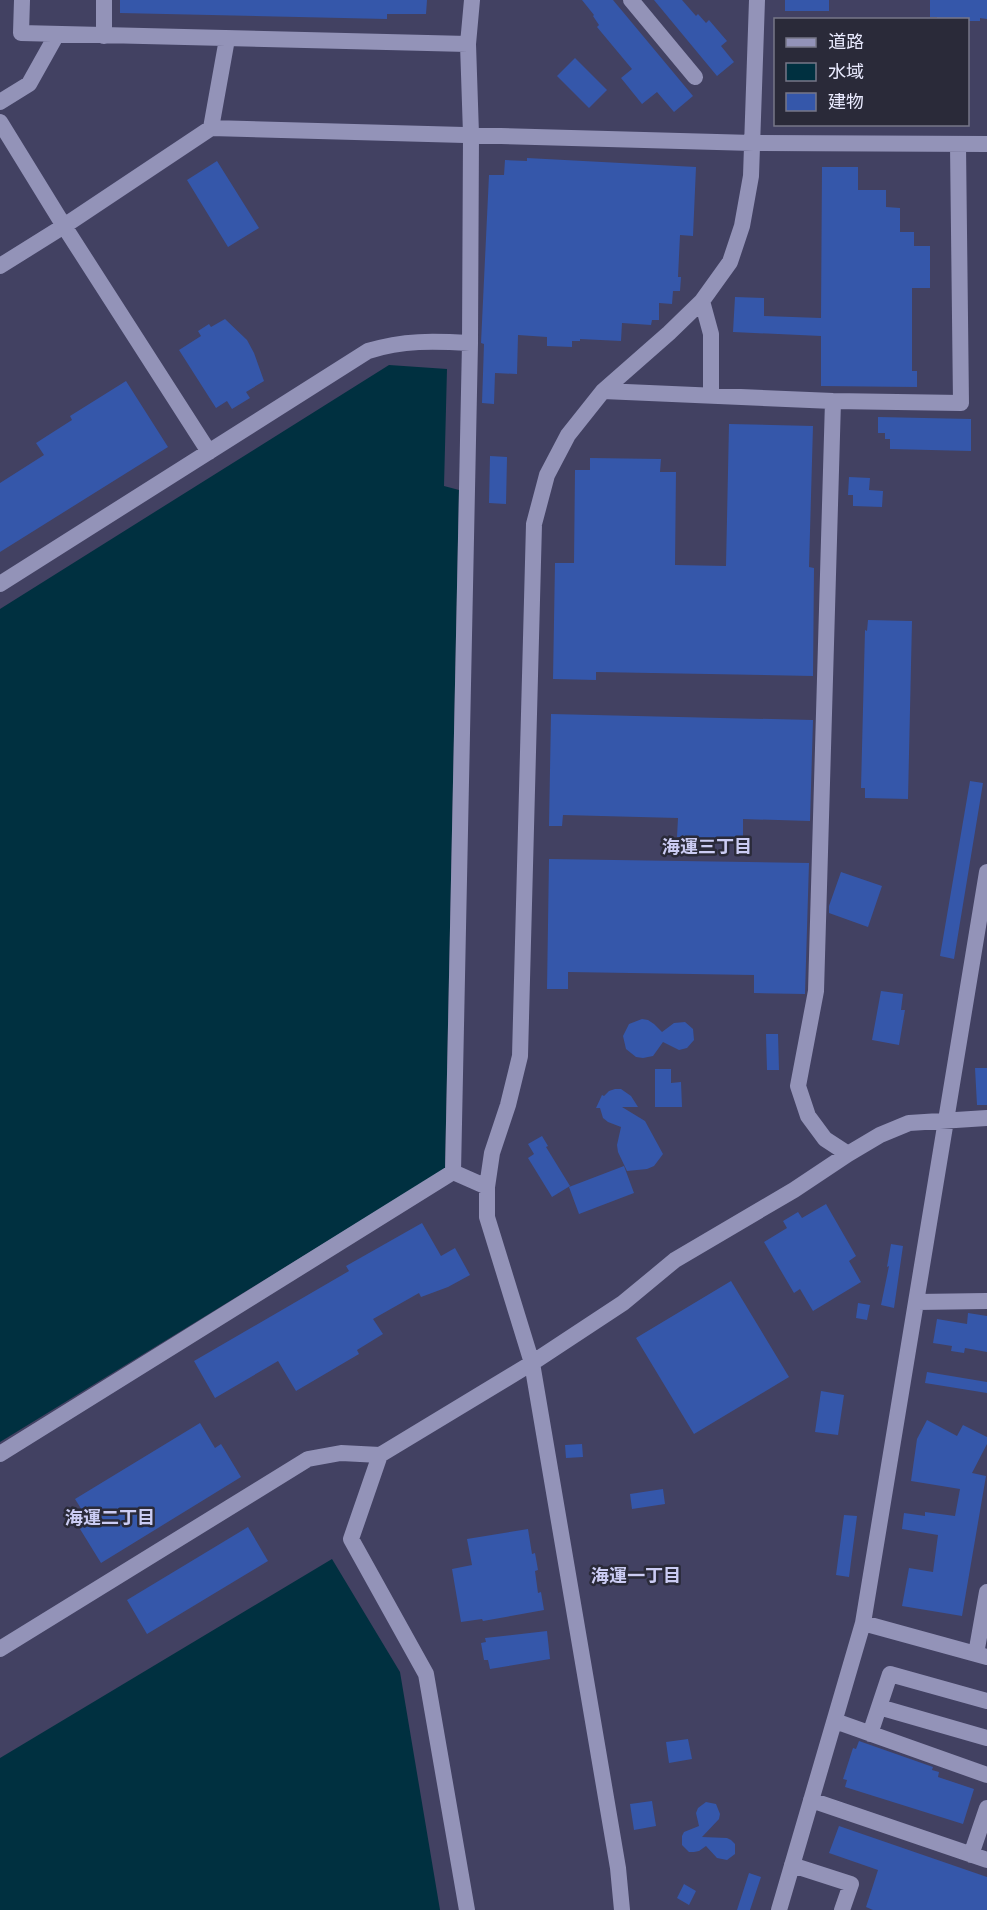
<svg xmlns="http://www.w3.org/2000/svg" width="987" height="1910" font-family="'Nunito Sans','Noto Sans JP',sans-serif">
<rect width="100%" height="100%" fill="#424162"/>
<path fill="#003040" d="M 389,365 L 447,369 L 444,486 L 459,490 L 445,1169 L 0,1442 L 0,609 Z
M 332,1559 L 400,1672 L 440,1910 L 0,1910 L 0,1758 Z"/>
<path fill="#3557aa" d="M 120,0 L 427,0 L 426,14 L 387,14 L 387,19 L 120,13 Z
M 582,0 L 613,0 L 693,96 L 674,112 L 657,92 L 642,104 L 621,78 L 632,69 L 597,27 L 599,25 L 593,16 L 594,15 Z
M 654,0 L 682,0 L 696,16 L 698,14 L 706,23 L 709,20 L 727,41 L 721,46 L 734,62 L 717,76 Z
M 785,0 L 829,0 L 829,11 L 785,11 Z
M 930,0 L 987,0 L 987,19 L 980,18 L 980,21 L 968,21 L 968,20 L 937,20 L 937,17 L 930,17 Z
M 575,58 L 607,90 L 589,108 L 557,76 Z
M 527,158 L 696,167 L 693,236 L 680,235 L 678,277 L 681,277 L 680,291 L 673,291 L 672,304 L 659,303 L 659,320 L 652,320 L 651,325 L 622,323 L 621,341 L 580,339 L 580,341 L 572,341 L 572,347 L 547,346 L 547,337 L 518,335 L 517,374 L 495,373 L 494,404 L 482,403 L 484,344 L 481,343 L 489,175 L 504,175 L 505,160 L 527,161 Z
M 217,161 L 259,228 L 228,247 L 187,180 Z
M 822,167 L 858,167 L 858,190 L 886,190 L 886,207 L 900,208 L 900,232 L 914,232 L 914,246 L 930,246 L 930,288 L 912,288 L 912,371 L 917,371 L 917,387 L 821,386 L 821,336 L 733,332 L 735,297 L 764,298 L 764,316 L 821,318 Z
M 225,319 L 247,340 L 254,353 L 264,381 L 246,392 L 250,398 L 232,409 L 227,401 L 216,408 L 179,350 L 201,336 L 198,331 L 209,324 L 211,327 Z
M 126,381 L 168,447 L 0,552 L 0,483 L 44,455 L 36,443 L 72,420 L 70,416 Z
M 878,417 L 971,419 L 971,451 L 890,449 L 890,439 L 885,439 L 885,433 L 878,433 Z
M 729,424 L 813,426 L 809,567 L 814,568 L 813,676 L 596,672 L 596,680 L 553,679 L 555,563 L 574,563 L 575,470 L 590,470 L 590,458 L 661,459 L 660,472 L 676,472 L 675,565 L 726,566 Z
M 490,456 L 507,457 L 506,504 L 489,503 Z
M 849,477 L 870,478 L 869,490 L 883,491 L 882,507 L 853,506 L 853,495 L 848,495 Z
M 868,620 L 912,621 L 908,799 L 865,798 L 865,788 L 861,788 L 865,630 L 867,631 Z
M 551,714 L 813,720 L 810,821 L 743,819 L 743,839 L 677,837 L 678,818 L 563,815 L 562,826 L 549,826 Z
M 970,781 L 983,783 L 954,959 L 940,956 Z
M 549,859 L 809,863 L 805,994 L 754,993 L 754,975 L 568,972 L 568,989 L 547,989 Z
M 841,872 L 882,886 L 868,927 L 829,913 L 829,906 Z
M 881,991 L 903,994 L 901,1010 L 905,1010 L 899,1045 L 872,1040 Z
M 642,1019 L 648,1020 L 654,1024 L 662,1032 L 674,1023 L 685,1022 L 693,1029 L 694,1040 L 687,1048 L 679,1050 L 663,1042 L 653,1056 L 643,1058 L 636,1057 L 626,1049 L 623,1036 L 629,1024 Z
M 766,1034 L 778,1034 L 779,1070 L 767,1070 Z
M 975,1068 L 987,1068 L 987,1105 L 977,1105 Z
M 655,1069 L 671,1069 L 671,1083 L 681,1082 L 682,1107 L 655,1107 Z
M 615,1089 L 621,1089 L 631,1096 L 638,1107 L 622,1107 L 645,1121 L 663,1154 L 654,1166 L 647,1169 L 627,1171 L 618,1152 L 617,1145 L 621,1127 L 608,1122 L 603,1118 L 600,1108 L 596,1108 L 602,1095 L 604,1096 L 609,1091 Z
M 542,1136 L 548,1146 L 546,1147 L 570,1186 L 552,1197 L 528,1158 L 534,1154 L 528,1144 Z
M 624,1166 L 634,1193 L 579,1214 L 569,1187 Z
M 826,1204 L 856,1256 L 849,1261 L 861,1282 L 813,1311 L 800,1289 L 794,1293 L 764,1242 L 787,1228 L 783,1221 L 798,1212 L 802,1218 Z
M 422,1223 L 441,1256 L 455,1248 L 470,1275 L 448,1287 L 421,1297 L 419,1293 L 373,1319 L 383,1334 L 357,1350 L 359,1354 L 296,1391 L 278,1361 L 215,1398 L 194,1361 L 349,1271 L 346,1266 Z
M 891,1244 L 903,1246 L 894,1308 L 881,1305 L 889,1266 L 887,1267 Z
M 731,1281 L 789,1377 L 694,1434 L 636,1338 Z
M 858,1303 L 870,1305 L 867,1320 L 856,1318 Z
M 968,1313 L 987,1316 L 987,1352 L 965,1348 L 964,1353 L 951,1351 L 952,1346 L 933,1343 L 937,1319 L 967,1324 Z
M 927,1372 L 987,1382 L 987,1393 L 925,1383 Z
M 821,1391 L 844,1395 L 838,1435 L 815,1432 Z
M 927,1420 L 957,1436 L 963,1425 L 987,1437 L 987,1444 L 972,1473 L 986,1476 L 962,1616 L 902,1606 L 909,1568 L 933,1572 L 938,1535 L 902,1529 L 904,1513 L 925,1516 L 925,1512 L 955,1516 L 960,1489 L 911,1481 L 917,1439 Z
M 200,1423 L 215,1448 L 221,1444 L 241,1477 L 101,1563 L 80,1529 L 90,1523 L 75,1499 Z
M 582,1444 L 583,1457 L 566,1458 L 565,1445 Z
M 663,1489 L 665,1504 L 632,1509 L 630,1494 Z
M 844,1515 L 857,1516 L 849,1577 L 836,1575 Z
M 248,1527 L 268,1561 L 147,1634 L 127,1600 Z
M 528,1529 L 532,1554 L 535,1553 L 538,1570 L 535,1571 L 538,1593 L 541,1592 L 544,1610 L 483,1621 L 482,1619 L 461,1622 L 452,1569 L 472,1565 L 467,1539 Z
M 547,1631 L 550,1659 L 490,1669 L 488,1660 L 484,1660 L 481,1643 L 486,1642 L 485,1638 Z
M 688,1739 L 692,1759 L 669,1763 L 666,1742 Z
M 859,1741 L 933,1767 L 932,1770 L 939,1772 L 938,1777 L 974,1789 L 963,1824 L 845,1787 L 847,1780 L 843,1779 L 853,1748 L 856,1749 Z
M 652,1801 L 656,1826 L 634,1830 L 630,1804 Z
M 706,1802 L 716,1804 L 720,1814 L 719,1819 L 702,1837 L 727,1838 L 731,1840 L 735,1844 L 735,1854 L 727,1860 L 717,1858 L 706,1846 L 699,1851 L 694,1852 L 689,1852 L 682,1845 L 682,1836 L 684,1832 L 699,1826 L 696,1813 L 698,1808 Z
M 839,1826 L 987,1877 L 987,1910 L 873,1910 L 866,1907 L 878,1870 L 829,1853 Z
M 749,1873 L 761,1877 L 750,1910 L 737,1910 Z
M 684,1884 L 696,1891 L 689,1905 L 677,1898 Z"/>
<g fill="none" stroke-linecap="round" stroke-linejoin="round">
<path stroke="#9393b8" stroke-width="16" d="M 22,0 L 21,33 L 468,44
M 631,0 L 695,77
M 104,36 L 104,0
M 0,102 L 29,84 L 57,34
M 0,122 L 64,226 L 209,452
M 211,128 L 227,39
M 0,266 L 64,226 L 211,128 L 753,143 L 987,144
M 702,301 L 711,334 L 711,396
M 603,391 L 833,401 L 961,403 L 958,145
M 833,401 L 816,991 L 798,1086 L 808,1116 L 825,1139 L 848,1154
M 0,584 L 368,351 C 404,340 433,341 470,343 L 471,134 L 468,44 L 472,0
M 453,1172 L 487,1187
M 917,1302 L 987,1301
M 0,1454 L 453,1172 L 470,343
M 380,1455 L 351,1539 L 426,1674 L 467,1910
M 863,1623 L 987,1657
M 0,1649 L 308,1459 L 341,1453 L 380,1455 L 532,1363 L 623,1303 L 675,1260 L 794,1190 L 848,1154 L 880,1135 L 909,1123 L 987,1118
M 976,1654 L 987,1592
M 879,1707 L 987,1738
M 835,1721 L 987,1775
M 870,1734 L 890,1674 L 987,1701
M 811,1800 L 987,1860
M 971,1855 L 987,1808
M 792,1865 L 851,1884 L 842,1910
M 622,1910 L 618,1868 L 532,1363 L 487,1217 L 487,1187 L 492,1153 L 508,1105 L 520,1056 L 534,524 L 547,475 L 568,435 L 603,391 L 669,333 L 702,301 L 730,262 L 742,226 L 751,176 L 757,0
M 779,1910 L 863,1623 L 987,872"/>
</g>
<g text-anchor="middle" stroke-width="5" stroke-linejoin="round" paint-order="stroke">
<g font-size="18" font-weight="bold" fill="#cbccf3" stroke="#2a2a39">
<text x="707" y="853">海運三丁目</text>
<text x="110" y="1524">海運二丁目</text>
<text x="636" y="1582">海運一丁目</text>
</g>
</g>
<rect x="774" y="18" width="195" height="108" fill="#2a2a39" stroke="#777788" stroke-width="1.5"/>
<rect x="786" y="38" width="30" height="9" fill="#9393b8" stroke="#777788" stroke-width="1.5"/>
<text x="828" y="48" font-size="18" fill="#eaebff">道路</text>
<rect x="786" y="63" width="30" height="18" fill="#003040" stroke="#777788" stroke-width="1.5"/>
<text x="828" y="78" font-size="18" fill="#eaebff">水域</text>
<rect x="786" y="93" width="30" height="18" fill="#3557aa" stroke="#777788" stroke-width="1.5"/>
<text x="828" y="108" font-size="18" fill="#eaebff">建物</text>
</svg>
